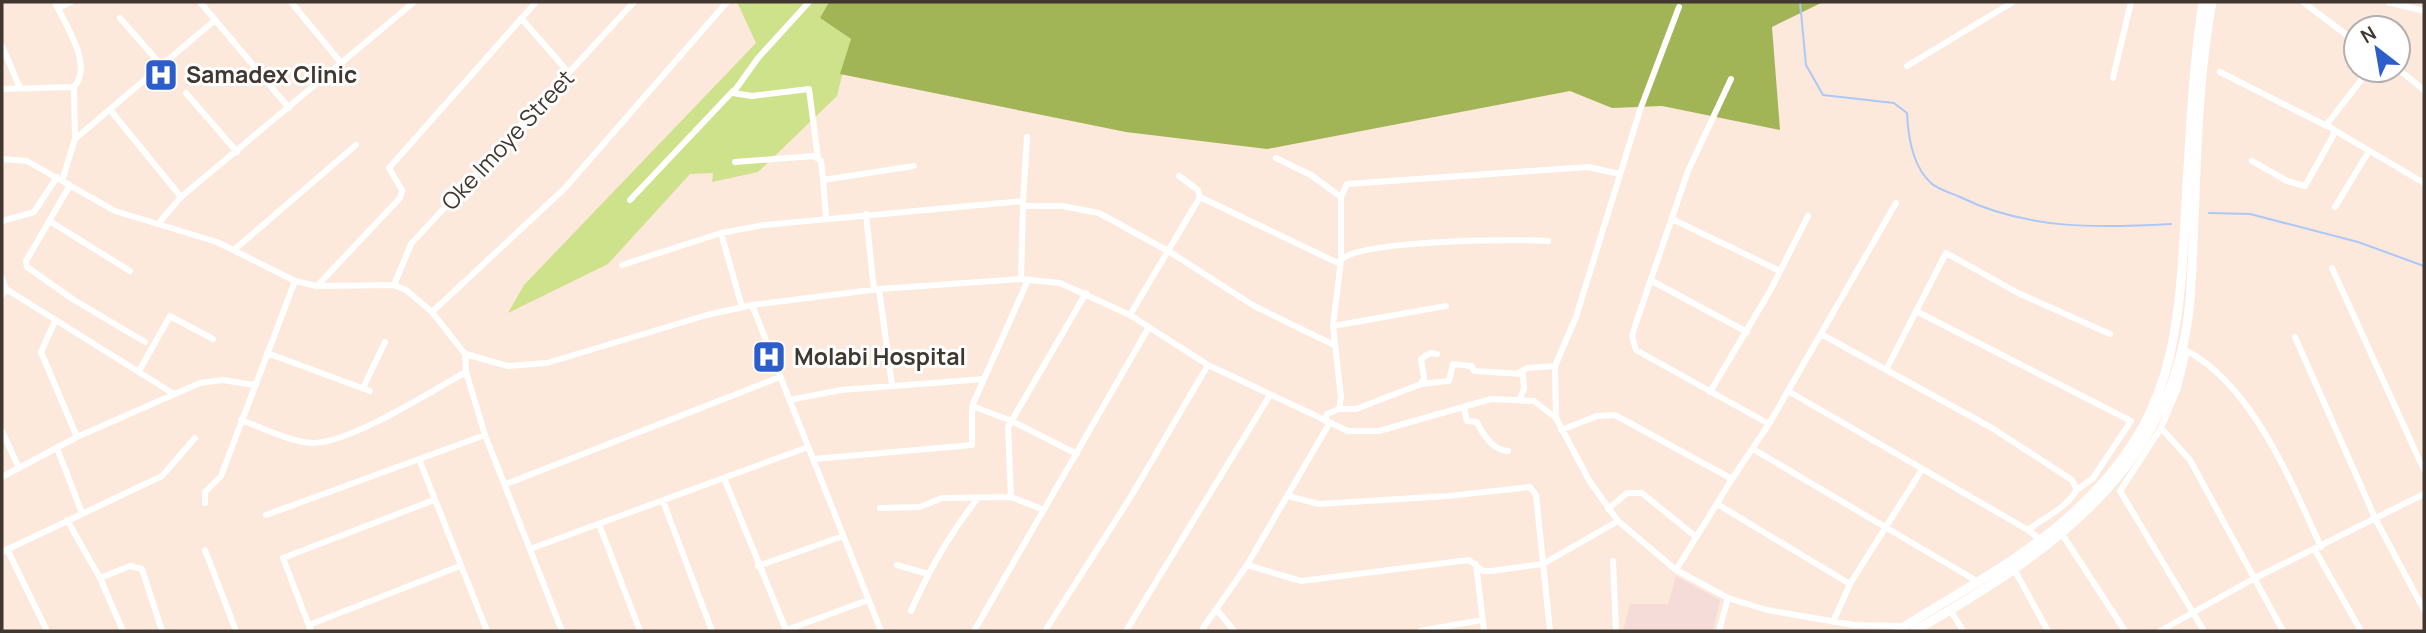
<svg xmlns="http://www.w3.org/2000/svg" width="2426" height="633" font-family="Manrope,sans-serif">
<rect width="100%" height="100%" fill="#fce9db"/>
<path fill="#f6dcd8" d="M 1676,576 L 1720,600 L 1713,631 L 1623,631 L 1630,604 L 1668,604 Z"/>
<path fill="#cee28c" d="M 737,2 L 829,2 L 820,18 L 851,39 L 837,96 L 758,172 L 712,182 L 713,173 L 690,174 L 608,264 L 508,313 L 524,285 L 756,43 Z"/>
<path fill="#a2b556" d="M 829,2 L 1823,2 L 1772,27 L 1780,130 L 1662,106 L 1612,108 L 1570,91 L 1267,149 L 1126,132 L 840,74 L 851,39 L 820,18 Z"/>
<g fill="none" stroke-linecap="round" stroke-linejoin="round">
<path stroke="#acc8f8" stroke-width="2" d="M 1800,2 L 1806,65 L 1823,95 L 1894,103 L 1907,113 C 1908,136 1912,166 1931,183 C 1937,189 1951,193 1960,197 C 2027,230 2099,228 2171,224
M 2209,213 L 2250,214 L 2358,242 L 2424,266"/>
<path stroke="#fff" stroke-width="6" d="M 55,2 C 65,25 94,65 74,87
M 200,2 L 289,108
M 291,2 L 342,64
M 809,2 L 758,58 L 733,93 L 752,96 L 809,89 L 818,158
M 2303,2 L 2356,42
M 2388,2 L 2424,11
M 58,8 L 71,2
M 120,18 L 162,66
M 521,18 L 569,73
M 2,46 L 20,88
M 1907,66 L 2013,2
M 2398,69 L 2424,90
M 2220,72 L 2327,126
M 2113,78 L 2131,2
M 1731,79 L 1688,171 L 1635,326 L 1632,336 L 1636,350 L 1769,424
M 74,87 L 75,139
M 2,89 L 74,87
M 186,93 L 237,152
M 111,111 L 181,197
M 2334,130 L 2424,183
M 1276,158 L 1311,175 L 1341,197
M 2,159 L 27,161 L 115,211 L 217,242 L 295,281 L 317,286 L 394,285 L 406,290 L 432,312 L 465,354 L 508,366 L 547,363 L 707,315 L 752,305 L 879,289 L 1021,279 L 1060,283 L 1130,315 L 1208,365 L 1348,431 L 1379,431 L 1491,399 L 1534,401 L 1556,418 L 1590,482 L 1618,521 L 1676,570 L 1728,598 L 1767,610 L 1854,625 L 1904,626
M 2252,161 L 2287,181 L 2305,186 L 2333,136 L 2334,130 L 2327,124 L 2369,70
M 735,162 L 814,156 L 821,161 L 823,180
M 1179,176 L 1198,190 L 1200,197 L 1340,264
M 62,181 L 75,139 L 215,20
M 70,185 L 26,261 L 27,267 L 74,300 L 145,342
M 630,200 L 733,91
M 1023,201 L 1027,137
M 2335,207 L 2369,151
M 866,214 L 874,290
M 826,217 L 823,180 L 914,166
M 1672,219 L 1780,271
M 2,221 L 34,212 L 57,177
M 51,222 L 130,271
M 158,224 L 181,197 L 414,2
M 721,233 L 742,307
M 234,250 L 356,145
M 1341,260 C 1359,240 1515,239 1548,241
M 622,265 L 721,233 L 764,225 L 1023,201 L 1023,206 L 1062,206 L 1099,213 L 1170,252 L 1254,306 L 1334,345
M 2332,268 L 2424,470
M 2,278 L 6,289 L 2,295
M 1021,279 L 1023,206
M 1652,281 L 1747,332
M 394,285 L 411,244 L 634,2
M 317,286 L 400,198 L 402,190 L 389,168 L 536,2
M 6,289 L 174,394
M 879,289 L 892,385
M 752,305 L 881,631
M 1916,311 L 2131,421 L 2093,478 L 2077,490
M 432,312 L 565,188 L 727,2
M 1130,315 L 1200,197
M 55,321 L 41,352 L 77,437
M 1333,326 L 1446,306
M 1821,334 L 1992,428 L 2072,480 L 2077,490 C 2064,510 2046,516 2028,530
M 2295,337 L 2376,520 L 2424,610
M 267,353 L 370,391
M 465,354 L 466,372 L 485,435 L 562,631
M 1886,370 L 1946,253 L 2018,293 L 2110,334
M 139,371 L 170,316 L 213,339
M 1518,373 L 1527,368 L 1555,366
M 1421,384 L 1424,378 L 1421,359 L 1430,353 L 1437,354
M 363,388 L 385,342
M 1788,391 L 2028,530 L 2041,540
M 1710,392 L 1770,291 L 1808,216
M 789,400 L 841,390 L 984,379
M 972,406 L 1012,421 L 1077,454
M 1464,408 L 1467,421 L 1477,422 C 1483,435 1492,450 1508,451
M 1339,409 L 1356,409 L 1421,384 L 1449,381 L 1453,364 L 1472,366 L 1474,371 L 1523,374 L 1524,389 L 1520,398
M 1556,418 L 1555,366 L 1576,317 L 1640,110 L 1679,7
M 241,420 C 264,428 289,442 313,443 C 351,443 431,391 466,372
M 1325,421 L 1327,414 L 1339,409 L 1341,398 L 1333,326 L 1341,260 L 1341,197 L 1347,184 L 1588,167 L 1620,174
M 2161,428 L 2190,460 L 2283,631
M 1561,430 L 1597,416 L 1615,415 L 1732,479 L 1769,424 L 1896,203
M 2,431 L 19,468
M 57,448 L 82,513
M 1753,449 L 1980,583
M 419,459 L 487,631
M 814,459 L 972,445 L 972,406 L 1028,280
M 2,477 L 77,437 L 200,383 L 223,380 L 254,385
M 724,478 L 786,630
M 506,484 L 780,377
M 1288,496 L 1319,504 L 1448,496 L 1530,487 L 1536,495 L 1550,631
M 1011,497 L 1008,427 L 1086,293
M 663,501 L 712,631
M 205,503 L 205,492 L 221,476 L 295,281
M 1717,504 L 1850,584
M 880,508 L 920,507 L 942,498 L 1011,497 L 1044,510
M 1608,509 L 1627,493 L 1642,493 L 1696,537
M 266,515 L 485,435
M 67,520 L 100,578 L 123,631
M 599,524 L 640,631
M 2062,534 L 2125,631
M 7,549 L 47,631
M 530,549 L 808,447
M 205,550 L 236,631
M 2315,550 L 2361,631
M 2,552 L 162,476 L 195,438
M 1613,561 L 1616,631
M 1476,564 L 1484,631
M 897,565 L 928,574
M 1247,565 L 1301,581 L 1469,560 L 1483,571 L 1491,571 L 1543,564 L 1618,521
M 758,566 L 843,536
M 1676,570 L 1732,479
M 2015,571 L 2048,631
M 100,578 L 130,566 L 142,569 L 162,631
M 1217,610 L 1234,631
M 911,611 C 929,570 950,533 978,498
M 1951,611 L 1963,631
M 1833,622 L 1850,584 L 1921,471
M 309,625 L 460,566
M 1203,628 L 1247,565 L 1329,424
M 311,631 L 283,558 L 434,500
M 784,631 L 868,600
M 974,631 L 1149,327
M 1045,631 L 1130,498 L 1208,365
M 1126,631 L 1270,395
M 1420,631 L 1482,620
M 1719,631 L 1728,598
M 2160,631 L 2253,579 L 2424,494
M 2204,631 L 2120,491 L 2161,428 L 2178,388 L 2187,351 C 2252,385 2292,483 2321,547"/>
<path stroke="#fff" stroke-width="9" d="M 1897,631 C 1958,592 2023,560 2076,510 C 2177,417 2179,329 2186,202 C 2190,135 2193,68 2203,2
M 1914,631 C 2048,555 2177,467 2190,299 C 2197,200 2194,99 2212,2"/>
</g>
<defs>
<symbol id="hospital-square" viewBox="-11 -11 22 22"><rect x="-9" y="-9" width="18" height="18" rx="4" fill="#2c5dcb" stroke="#fff"/><path d="M-5-5h3v3.5h4V-5h3V5h-3V1.5h-4V5h-3Z" fill="#fff"/></symbol>
</defs>
<g fill-rule="evenodd">
<use href="#hospital-square" x="142" y="56" width="38" height="38"/>
<use href="#hospital-square" x="750" y="338" width="38" height="38"/>
</g>
<g text-anchor="middle" stroke-width="6" stroke-linejoin="round" paint-order="stroke">
<g font-size="23" font-weight="bold" fill="#403730" stroke="#fff" text-anchor="start">
<text x="186" y="83">Samadex Clinic</text>
<text x="794" y="365">Molabi Hospital</text>
</g>
<g font-size="23" fill="#403730" stroke="#fff">
<text transform="translate(508 140) rotate(-47)" y="8">Oke Imoye Street</text>
</g>
</g>
<rect width="2426" height="633" fill="none" stroke="#403730" stroke-width="7"/>
<g transform="translate(2377 49) rotate(329)"><circle r="33" fill="#ffffff" stroke="#b3afac" stroke-width="2"/>
<path d="M0-5L12 26L0 18L-12 26Z" fill="#2c5dcb"/>
<text y="-10" font-size="19" font-weight="bold" text-anchor="middle" fill="#403730">N</text>
</g>
</svg>
